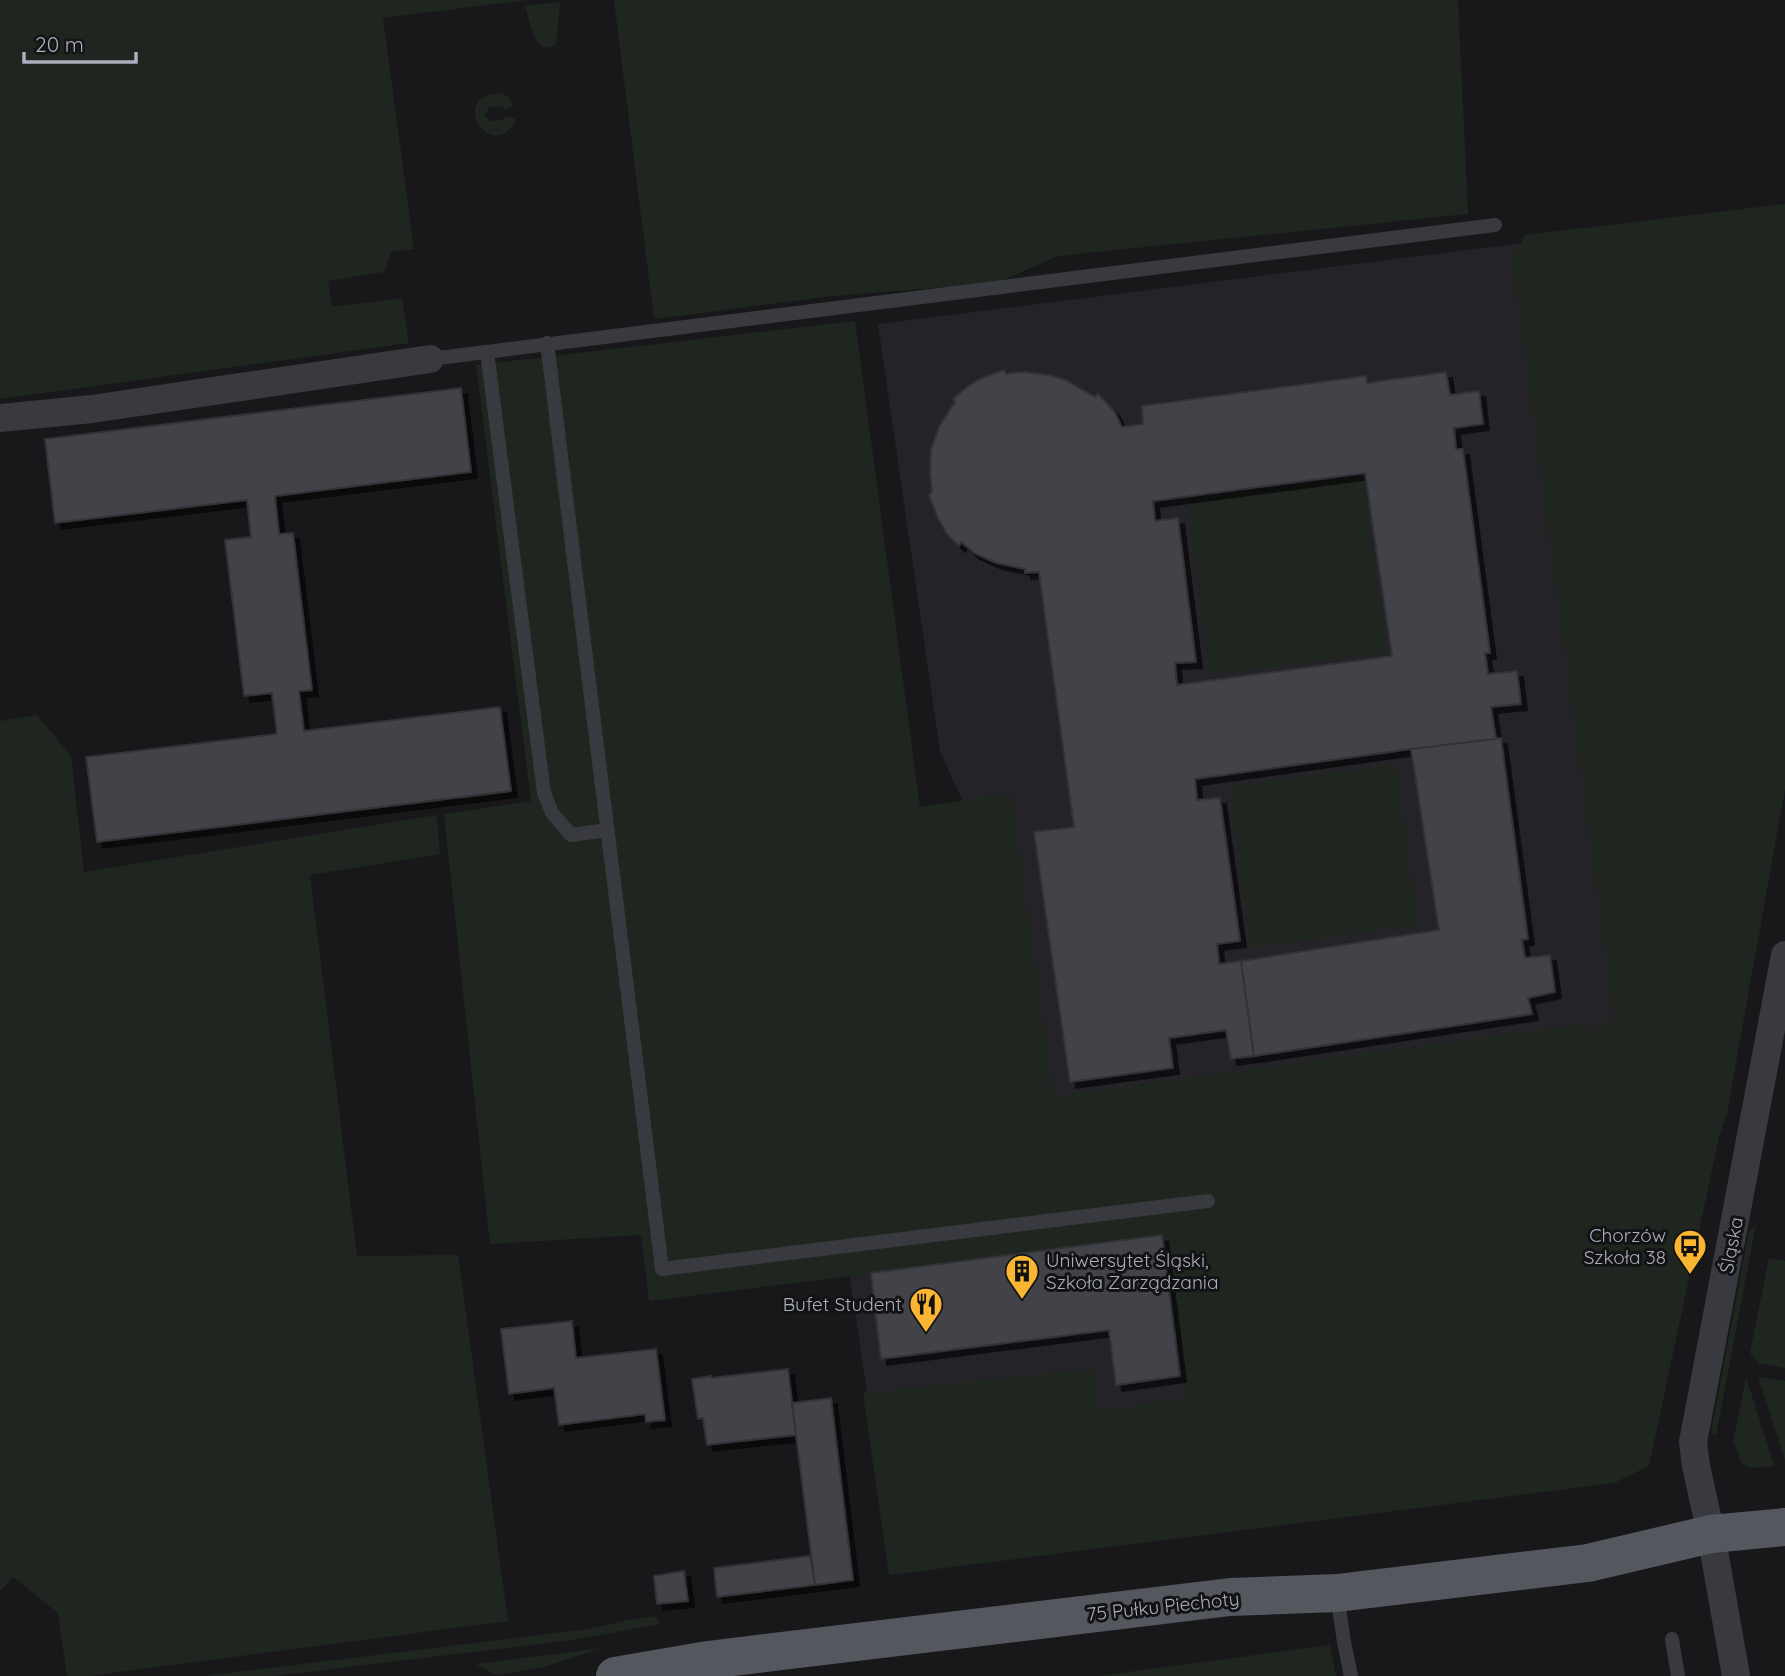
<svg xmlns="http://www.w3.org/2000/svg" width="1785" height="1676" font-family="Quicksand,sans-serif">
<defs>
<filter id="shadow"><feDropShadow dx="6" dy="6" stdDeviation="0" flood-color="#0009"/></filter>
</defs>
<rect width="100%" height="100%" fill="#18181b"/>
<path fill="#242428" d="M 1547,240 L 1629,1027 L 1283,1412 L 870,1413 L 850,1277 L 1044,1207 L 1000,885 L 940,751 L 878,324 Z"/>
<path fill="#1e261f" d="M 0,0 L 529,0 L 383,18 L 414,249 L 391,252 L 384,272 L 328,281 L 332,307 L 402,298 L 409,343 L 0,399 Z
M 614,0 L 1458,0 L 1468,214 L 1058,256 L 997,283 L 832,296 L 654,319 Z
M 560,2 L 556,44 C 536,60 530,21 525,6 Z
M 501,93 L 510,98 L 512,103 L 512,106 L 506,110 L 501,106 L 489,107 L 485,116 L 491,121 L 503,120 L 506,117 L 510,116 L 515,119 L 515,123 C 488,163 448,94 501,93 Z
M 1785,204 L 1785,789 L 1727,1113 L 1719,1137 L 1649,1466 L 1614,1483 L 889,1575 L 863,1393 L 1094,1369 L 1098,1411 L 1187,1397 L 1167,1237 L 649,1301 L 641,1235 L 490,1244 L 444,814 L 531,801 L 476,365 L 855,321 L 920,807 L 1011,793 L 1054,1096 L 1583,1024 L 1590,1033 L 1614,1020 L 1512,260 L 1525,235 Z
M 1363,477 L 1386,652 L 1210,675 L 1187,501 Z
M 37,715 L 71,756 L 84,872 L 437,815 L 440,854 L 310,875 L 357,1256 L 458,1255 L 508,1621 L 89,1676 L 67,1676 L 58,1613 L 13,1577 L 0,1591 L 0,721 Z
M 1396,764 L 1418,925 L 1251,948 L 1229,787 Z
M 1756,1224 L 1716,1436 L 1711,1432 L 1749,1231 Z
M 1769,1258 L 1785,1261 L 1785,1368 L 1759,1363 L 1750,1353 Z
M 1746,1377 L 1774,1466 L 1750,1468 L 1741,1462 L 1733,1441 Z
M 1758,1377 L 1785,1381 L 1785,1460 Z
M 656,1616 L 660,1624 L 573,1640 L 275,1676 L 204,1676 L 588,1629 L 628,1620 Z
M 1330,1645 L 1336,1676 L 1098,1676 Z
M 602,1648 L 544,1667 L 496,1675 L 476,1664 Z"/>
<path fill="#424348" stroke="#323237" stroke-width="2" fill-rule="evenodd" filter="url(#shadow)" d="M 1004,370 L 1006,374 L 1022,372 L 1049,375 L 1065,380 L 1095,397 L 1098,394 L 1114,411 L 1122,427 L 1143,424 L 1142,406 L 1366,376 L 1367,383 L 1446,372 L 1450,395 L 1479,391 L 1483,424 L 1454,428 L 1456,449 L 1463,449 L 1490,653 L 1485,653 L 1488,674 L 1517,671 L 1521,704 L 1491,707 L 1496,739 L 1411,749 L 1195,779 L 1197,800 L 1220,798 L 1240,941 L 1217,944 L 1219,964 L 1241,961 L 1254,1056 L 1231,1059 L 1226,1030 L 1169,1038 L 1173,1068 L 1070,1082 L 1034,832 L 1074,827 L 1039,572 L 1025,573 L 1025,569 L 996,563 L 974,553 L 961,542 L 959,546 L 947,534 L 938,518 L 929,495 L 932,492 L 930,472 L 931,450 L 939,427 L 955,402 L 953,399 L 967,387 L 980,379 ZM 1365,473 L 1392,656 L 1177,685 L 1175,663 L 1196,662 L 1178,518 L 1155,521 L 1153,501 Z
M 461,388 L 471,472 L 275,496 L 279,534 L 293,533 L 312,690 L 299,691 L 304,731 L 500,707 L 511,791 L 97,842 L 86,757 L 277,734 L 272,693 L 244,696 L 225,540 L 251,537 L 247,500 L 55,523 L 45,439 Z
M 1501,738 L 1528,939 L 1522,940 L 1525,958 L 1550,955 L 1555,992 L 1528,998 L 1532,1014 L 1254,1056 L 1241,961 L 1439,930 L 1411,749 Z
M 1162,1235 L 1180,1376 L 1116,1385 L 1109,1330 L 881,1359 L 871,1273 Z
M 572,1321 L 576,1358 L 656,1349 L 665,1420 L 646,1422 L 645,1414 L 559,1425 L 554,1388 L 509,1394 L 501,1329 Z
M 788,1369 L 796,1435 L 707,1445 L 703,1418 L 698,1419 L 692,1379 L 711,1376 L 711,1378 Z
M 831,1398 L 853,1580 L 815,1585 L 792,1403 Z
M 810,1556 L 815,1585 L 717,1597 L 714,1568 Z
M 684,1571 L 688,1601 L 657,1604 L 654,1576 Z"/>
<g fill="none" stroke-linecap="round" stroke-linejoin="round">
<path stroke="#393a40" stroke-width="14" d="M 547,343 L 662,1269 L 1208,1201
M 487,352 L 544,793 L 552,813 L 571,835 L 607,830
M 430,359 L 1495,225
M 1337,1595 L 1344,1642 L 1351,1676
M 1672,1639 L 1678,1676"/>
<path stroke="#393a40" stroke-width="28" d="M 0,418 L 92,409 L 430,359
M 1736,1676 L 1711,1534 L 1696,1466 L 1693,1442 L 1785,955"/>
<path stroke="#55575f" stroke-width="38" d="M 615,1676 L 708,1660 L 1230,1597 L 1337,1593 L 1588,1563 L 1711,1534 L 1785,1527"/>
</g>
<defs>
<symbol id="bus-pin" viewBox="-11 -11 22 30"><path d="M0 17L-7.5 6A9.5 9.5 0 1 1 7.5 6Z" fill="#fab531" stroke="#131316"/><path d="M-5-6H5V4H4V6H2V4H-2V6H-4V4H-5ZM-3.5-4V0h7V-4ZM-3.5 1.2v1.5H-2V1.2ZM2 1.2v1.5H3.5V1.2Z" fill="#111"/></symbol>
<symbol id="building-pin" viewBox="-11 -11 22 30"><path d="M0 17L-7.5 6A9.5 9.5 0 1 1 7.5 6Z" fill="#fab531" stroke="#131316"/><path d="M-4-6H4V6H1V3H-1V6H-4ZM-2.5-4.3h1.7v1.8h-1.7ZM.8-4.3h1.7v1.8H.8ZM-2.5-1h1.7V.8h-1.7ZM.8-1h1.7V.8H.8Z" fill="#111"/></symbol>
<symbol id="restaurant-pin" viewBox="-11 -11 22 30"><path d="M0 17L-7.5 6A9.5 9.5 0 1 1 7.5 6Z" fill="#fab531" stroke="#131316"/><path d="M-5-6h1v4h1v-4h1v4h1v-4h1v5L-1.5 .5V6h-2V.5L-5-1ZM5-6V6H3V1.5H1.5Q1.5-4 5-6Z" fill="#111"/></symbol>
</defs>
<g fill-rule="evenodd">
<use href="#bus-pin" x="1671" y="1227" width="38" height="52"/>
<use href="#building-pin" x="1003" y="1252" width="38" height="52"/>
<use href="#restaurant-pin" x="907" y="1285" width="38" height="52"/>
</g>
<g text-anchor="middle" stroke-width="6" stroke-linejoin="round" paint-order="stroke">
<g font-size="19" fill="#aaafbb" stroke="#131316" text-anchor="end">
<text x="1666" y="1242">Chorzów<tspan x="1666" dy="22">Szkoła 38</tspan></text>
<text x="1046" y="1267" text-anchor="start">Uniwersytet Śląski,<tspan x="1046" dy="22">Szkoła Zarządzania</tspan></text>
<text x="902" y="1311">Bufet Student</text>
</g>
<g font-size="19" fill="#aaafbb" stroke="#131316">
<text transform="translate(1731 1245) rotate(-79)" y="7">Śląska</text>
<text transform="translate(1163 1606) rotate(-6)" y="7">75 Pułku Piechoty</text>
</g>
</g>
<path d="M24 52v10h112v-10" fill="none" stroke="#aaafbb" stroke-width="3.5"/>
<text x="35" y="52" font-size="21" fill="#aaafbb" stroke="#131316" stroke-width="5" paint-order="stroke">20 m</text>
</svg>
